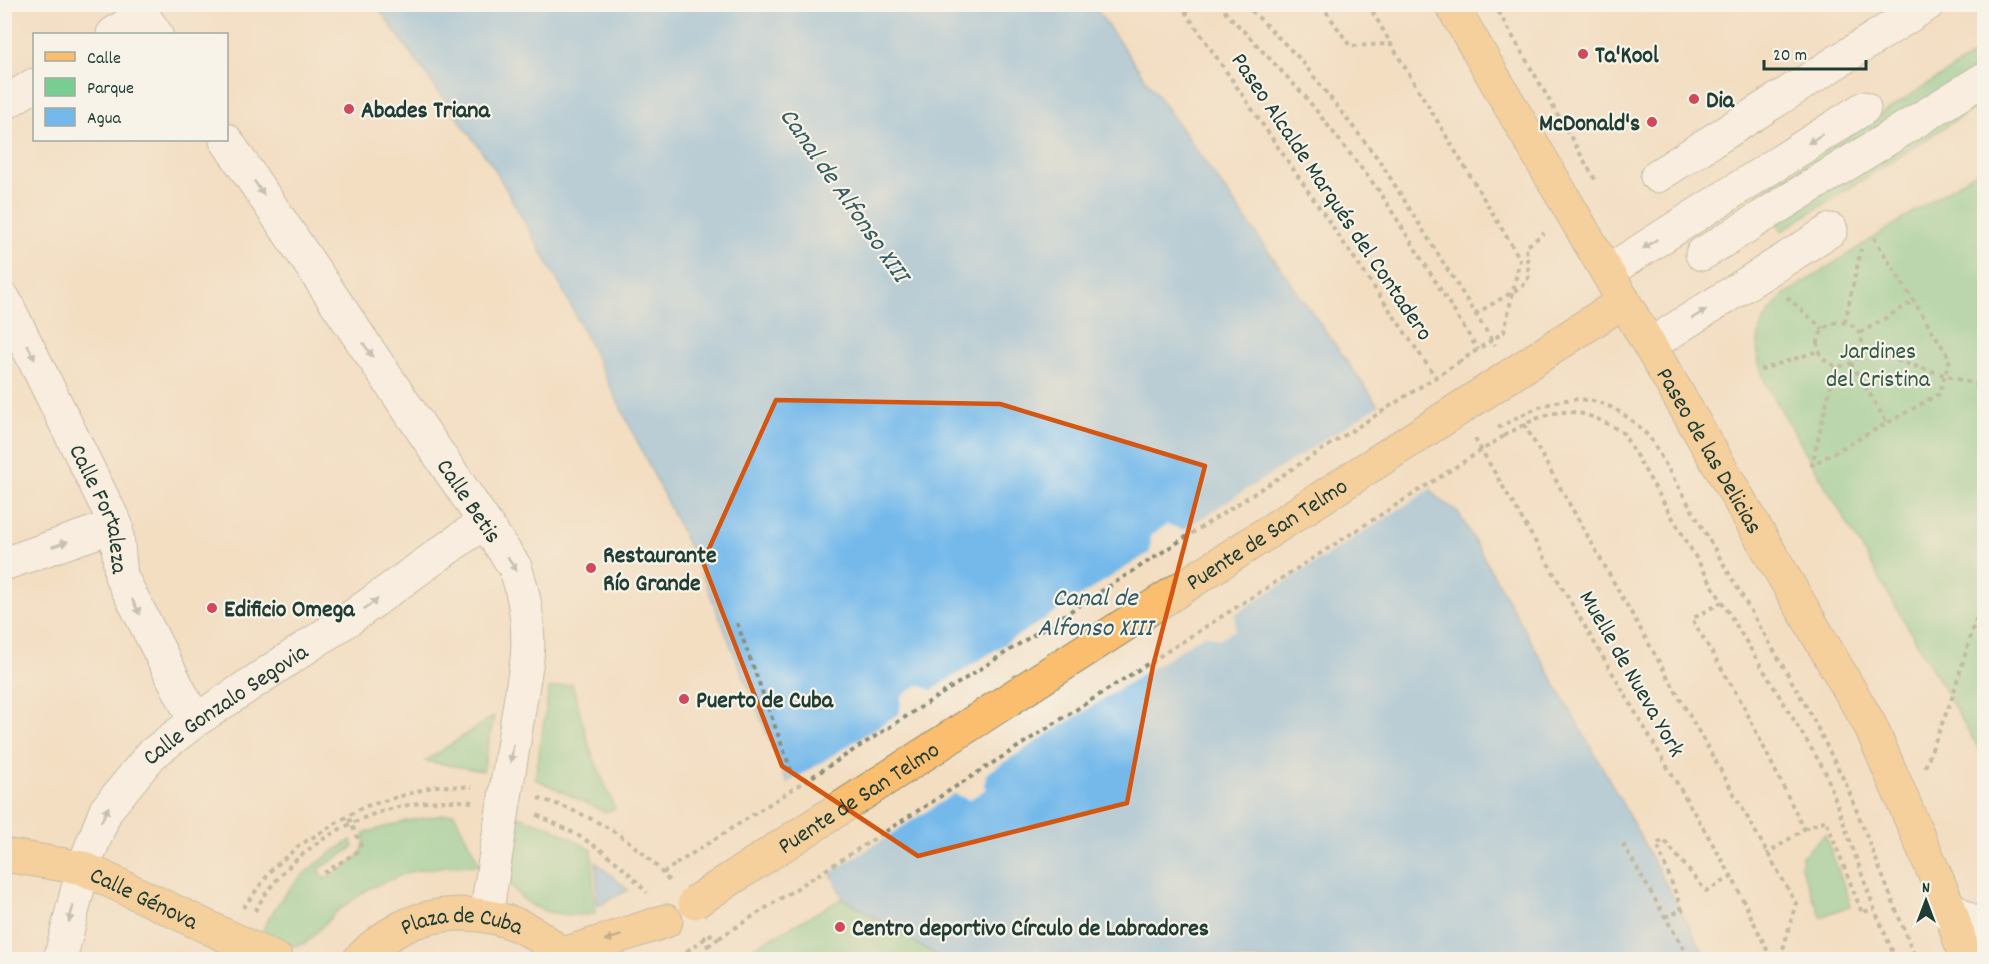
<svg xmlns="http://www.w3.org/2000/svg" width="1989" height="964" font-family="Dekko,sans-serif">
<rect width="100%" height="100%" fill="#f7f3e8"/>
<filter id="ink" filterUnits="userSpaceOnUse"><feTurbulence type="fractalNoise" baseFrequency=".0167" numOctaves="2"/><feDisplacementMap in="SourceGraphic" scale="12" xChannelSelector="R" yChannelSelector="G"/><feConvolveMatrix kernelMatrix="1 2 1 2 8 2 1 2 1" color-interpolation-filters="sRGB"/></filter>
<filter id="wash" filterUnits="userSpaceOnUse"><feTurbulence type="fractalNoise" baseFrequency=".008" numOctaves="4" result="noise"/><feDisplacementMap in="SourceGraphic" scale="24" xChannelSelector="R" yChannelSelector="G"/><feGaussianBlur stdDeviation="1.35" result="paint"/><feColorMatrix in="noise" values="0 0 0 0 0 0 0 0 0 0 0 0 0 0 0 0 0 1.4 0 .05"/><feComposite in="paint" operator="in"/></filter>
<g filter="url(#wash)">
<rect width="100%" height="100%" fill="#f3dec2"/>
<path fill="#78cd90" stroke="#4c8562" stroke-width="1.5" d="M 1984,48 L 1984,102 L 1782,231 L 1758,193 Z
M 1984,167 L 1984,758 L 1766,384 C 1750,348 1757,322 1784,295 Z
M 572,684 L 590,749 L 615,809 L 605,812 L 535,779 L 549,689 Z
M 494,716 L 483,771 L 425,761 Z
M 454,813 L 480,865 L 445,866 L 409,872 L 370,888 L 335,913 L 306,943 L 294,946 L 260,935 C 286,884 304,871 351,840 L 354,847 L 319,869 L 325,879 C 344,868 369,857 364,833 L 406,821 Z
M 511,814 L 549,826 L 592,850 L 595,914 C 565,917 529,914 512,886 C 509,882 506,878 506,874 C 504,855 509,832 511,814 Z
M 1825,834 L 1851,905 L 1821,917 L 1801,868 L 1802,856 Z
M 843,898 L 942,959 L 740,960 L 738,956 Z"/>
<path fill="#74b9eb" stroke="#4a7b90" stroke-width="1.5" d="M 376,5 L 1093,5 L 1373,398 L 1436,497 L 1458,512 L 1605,772 L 1707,959 L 942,959 L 843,898 L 787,783 L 699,567 L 564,292 L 494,168 Z
M 596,862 L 628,890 L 598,906 Z"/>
<path fill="#f3dec2" d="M 1381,404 L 1434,487 L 1235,614 L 1235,630 L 1219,639 L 1205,634 L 986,774 L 985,790 L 969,800 L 954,794 L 827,875 L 785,785 L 900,713 L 901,696 L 918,685 L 932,690 L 1150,552 L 1151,536 L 1167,524 L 1183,530 Z"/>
</g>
<g filter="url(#ink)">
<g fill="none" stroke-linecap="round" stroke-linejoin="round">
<defs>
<g id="minor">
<path d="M 135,4 L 156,34"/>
<path d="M 113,34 L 142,15"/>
<path d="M 4,104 L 34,85"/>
<path id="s1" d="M 226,140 L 515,567 C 526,598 530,626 527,659 L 486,916"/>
<path d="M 1657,176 L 1928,4"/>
<path d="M 1702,254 L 1984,79"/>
<path d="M 1607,272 L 1864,108"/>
<path id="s2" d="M 4,299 L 116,525 L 121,576 L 195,721"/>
<path d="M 1650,345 L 1831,230"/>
<path d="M 4,564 L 116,525"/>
<path d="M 1949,907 L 1984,930"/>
<path id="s3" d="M 60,960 L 83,868 L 106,810 L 151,755 L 195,721 L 349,619 L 484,522"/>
</g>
<g id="major">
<path id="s4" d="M 1451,4 L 1870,725 L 1949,907 L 1966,960"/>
<path d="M 1479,396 L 1624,301"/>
<path id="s5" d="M 4,855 L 83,868 L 277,960"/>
<path d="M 561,955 L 666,921"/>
<path id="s6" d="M 359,960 C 371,947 384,937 399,929 C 451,901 527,913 565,960"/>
</g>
</defs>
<use href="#minor" stroke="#898e7b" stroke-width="35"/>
<use href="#major" stroke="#898e7b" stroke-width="35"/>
<path stroke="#898e7b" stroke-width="4" stroke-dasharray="4.5 4.5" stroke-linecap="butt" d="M 1180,4 L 1439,382
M 1218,4 L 1304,95 L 1380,192 L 1478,350
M 1245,4 L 1300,59 L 1379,160 L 1495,345
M 1321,4 L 1350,46 L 1391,44 L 1520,259 L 1504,332 L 1459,362
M 1368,4 L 1391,44
M 1494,4 L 1597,183
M 1787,297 L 1823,329
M 1475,314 L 1523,286 L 1529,276 L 1526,247 L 1544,233
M1818 344a22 22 0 1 1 44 0a22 22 0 1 1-44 0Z
M 1845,322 L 1861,249
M 1860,333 L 1914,301
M 1862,350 L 1984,387
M 1851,363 L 1887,423
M 1835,366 L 1812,465 L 1939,394 L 1950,359 L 1874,238
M 1760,370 L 1818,351
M 1524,424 L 1796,903 L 1780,960
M 1498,428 C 1558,393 1599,383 1650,438 L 1808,709 L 1846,784 L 1916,960
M 1504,436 C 1552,407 1574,402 1623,433 L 1722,602 L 1825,771 L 1874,908 L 1896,960
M 1475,439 L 1732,877 L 1772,960
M 1722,602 L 1692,619 L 1742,703 L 1804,829 L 1767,854
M 737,623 L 791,770
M 1925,767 L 1951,701 L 1984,593
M 538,798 C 588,813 637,839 669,881
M 537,815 C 586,838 611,852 647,893
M 1804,829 L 1826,820 L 1862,913 L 1874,908
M 1623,844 L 1690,960
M 324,873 L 357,852 L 361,845 L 348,816
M 663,873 L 676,864
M 243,908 L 273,868 L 300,845 L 363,807 L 435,786 L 472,787
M 255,911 C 296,837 388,793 472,802
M 1665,917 L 1682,910 L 1657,844 L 1664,840 L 1706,891 L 1732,877
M 704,935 L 713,960
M 708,946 L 719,938
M 690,960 L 687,951 L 713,933"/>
<use href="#minor" stroke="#fff" stroke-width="33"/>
<use href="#major" stroke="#fabe6e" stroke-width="33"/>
<defs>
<g id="major-bridge">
<path id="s7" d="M 695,902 L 1479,396"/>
</g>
</defs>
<use href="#major-bridge" stroke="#898e7b" stroke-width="35" stroke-linecap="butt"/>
<path stroke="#898e7b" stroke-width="4" stroke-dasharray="4.5 4.5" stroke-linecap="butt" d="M 676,864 L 1459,362
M 719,938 L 1504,436"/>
<use href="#major-bridge" stroke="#fabe6e" stroke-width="33"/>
</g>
<defs><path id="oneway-solid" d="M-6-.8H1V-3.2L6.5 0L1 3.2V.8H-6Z" transform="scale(1.5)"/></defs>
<g fill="#8f9e9a">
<use href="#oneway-solid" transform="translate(1815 139) rotate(147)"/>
<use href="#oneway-solid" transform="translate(259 188) rotate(56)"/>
<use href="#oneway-solid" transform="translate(1650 244) rotate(147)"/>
<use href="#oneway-solid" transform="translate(1699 314) rotate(-32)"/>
<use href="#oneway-solid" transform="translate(368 350) rotate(56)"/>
<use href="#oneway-solid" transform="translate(31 352) rotate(64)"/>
<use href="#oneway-solid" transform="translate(60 544) rotate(-19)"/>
<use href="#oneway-solid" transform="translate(512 564) rotate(59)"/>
<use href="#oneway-solid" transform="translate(371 604) rotate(-36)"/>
<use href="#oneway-solid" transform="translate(136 607) rotate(63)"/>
<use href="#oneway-solid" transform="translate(512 754) rotate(99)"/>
<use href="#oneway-solid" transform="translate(105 814) rotate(-63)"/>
<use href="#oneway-solid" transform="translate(71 914) rotate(105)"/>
</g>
<use fill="#82774e" href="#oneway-solid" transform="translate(613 938) rotate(162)"/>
</g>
<path d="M0 0H1989V964H0ZM 776,400 L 1000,404 L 1205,466 L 1153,666 L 1127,803 L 918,856 L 782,766 L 703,562 Z" fill="#f3dec2" fill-opacity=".55" fill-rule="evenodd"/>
<path fill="none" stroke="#d45610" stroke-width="4.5" stroke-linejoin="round" d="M 776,400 L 1000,404 L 1205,466 L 1153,666 L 1127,803 L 918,856 L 782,766 L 703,562 Z"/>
<g fill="#d1495b" stroke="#f7f3e8" stroke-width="2">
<circle cx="1583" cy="54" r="6"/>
<circle cx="1694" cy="99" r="6"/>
<circle cx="349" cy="109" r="6"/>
<circle cx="1652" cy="122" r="6"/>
<circle cx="591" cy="568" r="6"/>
<circle cx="212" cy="608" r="6"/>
<circle cx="684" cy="699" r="6"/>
<circle cx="840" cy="927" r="6"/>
</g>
<g text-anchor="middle" stroke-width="4.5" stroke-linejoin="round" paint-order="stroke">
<g font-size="24" font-weight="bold" fill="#1f3d34" stroke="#f7f3e8" text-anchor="start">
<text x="1595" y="62">Ta'Kool</text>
<text x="1706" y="107">Dia</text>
<text x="361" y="117">Abades Triana</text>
<text x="1640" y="130" text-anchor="end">McDonald's</text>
<text x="603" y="562">Restaurante<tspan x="603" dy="28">Río Grande</tspan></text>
<text x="224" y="616">Edificio Omega</text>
<text x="696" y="707">Puerto de Cuba</text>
<text x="852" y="935">Centro deportivo Círculo de Labradores</text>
</g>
<g font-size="24" fill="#1f3d34" stroke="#f7f3e8">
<text transform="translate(1333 196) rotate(56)" y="8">Paseo Alcalde Marqués del Contadero</text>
<text dy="8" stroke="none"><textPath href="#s4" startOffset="516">Paseo de las Delicias</textPath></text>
<text dy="8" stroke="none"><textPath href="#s1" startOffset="435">Calle Betis</textPath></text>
<text dy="8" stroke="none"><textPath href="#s2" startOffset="232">Calle Fortaleza</textPath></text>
<text dy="8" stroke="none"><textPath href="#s7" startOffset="680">Puente de San Telmo</textPath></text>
<text transform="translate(1633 673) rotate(60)" y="8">Muelle de Nueva York</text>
<text dy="8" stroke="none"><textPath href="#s3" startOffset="318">Calle Gonzalo Segovia</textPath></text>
<text dy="8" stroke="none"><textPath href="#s7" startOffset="194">Puente de San Telmo</textPath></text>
<text dy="8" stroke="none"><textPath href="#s5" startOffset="148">Calle Génova</textPath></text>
<text dy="8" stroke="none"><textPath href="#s6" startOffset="116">Plaza de Cuba</textPath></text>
</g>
<g font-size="24" fill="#315a46" stroke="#f7f3e8">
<text x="1878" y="358">Jardines<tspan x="1878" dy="28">del Cristina</tspan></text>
</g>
<g font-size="26" font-style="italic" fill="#345c62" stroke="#f7f3e8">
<text transform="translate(846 194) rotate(55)" y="9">Canal de Alfonso XIII</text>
<text x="1095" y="605">Canal de<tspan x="1095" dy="30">Alfonso XIII</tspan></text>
</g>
</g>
<rect width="1989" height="964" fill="none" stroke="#f7f3e8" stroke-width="24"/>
<rect x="33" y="33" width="195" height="108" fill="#f7f3e8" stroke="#a1aaa0" stroke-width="1.5"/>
<rect x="45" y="52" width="30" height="9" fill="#fabe6e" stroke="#a1aaa0" stroke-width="1.5"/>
<text x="87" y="63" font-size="18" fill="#1f3d34">Calle</text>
<rect x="45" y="78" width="30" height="18" fill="#78cd90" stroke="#a1aaa0" stroke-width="1.5"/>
<text x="87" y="93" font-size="18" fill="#1f3d34">Parque</text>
<rect x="45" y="108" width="30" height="18" fill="#74b9eb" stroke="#a1aaa0" stroke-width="1.5"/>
<text x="87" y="123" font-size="18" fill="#1f3d34">Agua</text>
<g transform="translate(1926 901)" stroke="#f7f3e8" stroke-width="4.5" paint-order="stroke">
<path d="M0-4.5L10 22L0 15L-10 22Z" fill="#1f3d34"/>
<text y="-9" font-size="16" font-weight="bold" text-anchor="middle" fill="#1f3d34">N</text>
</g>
<path d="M1764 60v9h102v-9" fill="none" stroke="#1f3d34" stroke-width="3"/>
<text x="1773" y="60" font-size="18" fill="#1f3d34" stroke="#f7f3e8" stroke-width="4.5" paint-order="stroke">20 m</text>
</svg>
